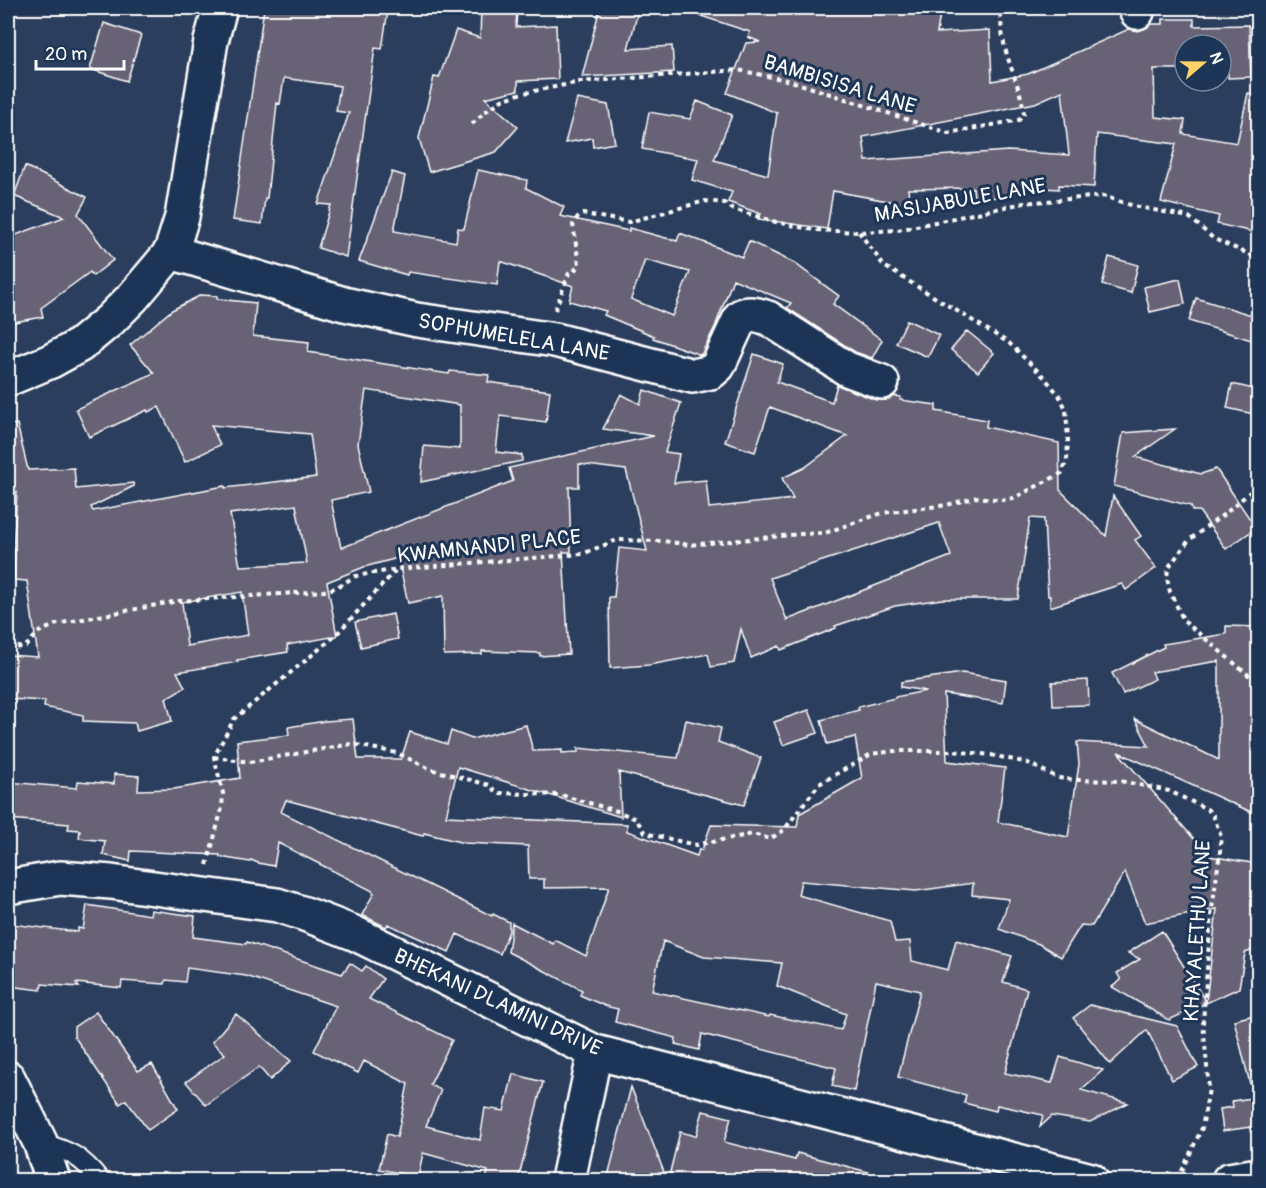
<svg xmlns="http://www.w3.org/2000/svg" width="1266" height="1188" font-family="Pangolin,sans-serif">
<rect width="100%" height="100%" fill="#2c3e5d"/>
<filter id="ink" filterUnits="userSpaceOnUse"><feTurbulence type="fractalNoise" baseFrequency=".0167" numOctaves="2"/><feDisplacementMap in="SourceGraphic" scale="12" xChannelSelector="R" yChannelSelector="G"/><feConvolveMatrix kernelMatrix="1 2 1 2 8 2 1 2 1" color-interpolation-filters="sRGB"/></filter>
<g filter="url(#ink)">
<path fill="#676276" stroke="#fff" stroke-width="1.5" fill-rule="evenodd" d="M 264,8 L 370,8 L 388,10 L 382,49 L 375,48 L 346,257 L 318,248 L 331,205 L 318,204 L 349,113 L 336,111 L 340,86 L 284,78 L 280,104 L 277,103 L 267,198 L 265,198 L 262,224 L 233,220 Z
M 481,8 L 517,8 L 516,27 L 556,25 L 558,79 L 518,81 L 518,90 L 485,98 L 518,127 L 496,152 L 429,172 L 419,138 L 434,77 L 439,78 L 456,30 L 480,38 Z
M 600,8 L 639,8 L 628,49 L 672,46 L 674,72 L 582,77 Z
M 690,8 L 941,8 L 937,33 L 990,30 L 992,81 L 1028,74 L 1129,29 L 1138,31 L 1146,28 L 1151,24 L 1163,24 L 1163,19 L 1194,19 L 1194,26 L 1249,25 L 1251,77 L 1228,78 L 1228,73 L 1221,73 L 1221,45 L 1185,45 L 1185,69 L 1154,69 L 1155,117 L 1185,120 L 1183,134 L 1237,143 L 1248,93 L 1258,94 L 1258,233 L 1217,224 L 1219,216 L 1161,202 L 1176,144 L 1097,134 L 1094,187 L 1059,185 L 1059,189 L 1010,186 L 1010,196 L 974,199 L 973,188 L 908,189 L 910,205 L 833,191 L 827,229 L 758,219 L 761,214 L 728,202 L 732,192 L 692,180 L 698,159 L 642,149 L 649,112 L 690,119 L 697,101 L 732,115 L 714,160 L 768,175 L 777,113 L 727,93 L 746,43 L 760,42 L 748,37 L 750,32 L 689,12 ZM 1062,91 L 1069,155 L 1008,151 L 866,161 L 863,137 L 1035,103 Z
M 104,23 L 141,35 L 127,81 L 90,69 Z
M 577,99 L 608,105 L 615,143 L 593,147 L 592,138 L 565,143 Z
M 25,166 L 87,197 L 78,214 L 113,260 L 93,276 L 90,272 L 41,308 L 43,317 L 8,323 L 8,238 L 64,217 L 14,196 Z
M 478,170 L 527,180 L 526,188 L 564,207 L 560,216 L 629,231 L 629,228 L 677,241 L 680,233 L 742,257 L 749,241 L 794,263 L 839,296 L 833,304 L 882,340 L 872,358 L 855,352 L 787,308 L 791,303 L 733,279 L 715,327 L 701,355 L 653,338 L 654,336 L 604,315 L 606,311 L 569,301 L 573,286 L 500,261 L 497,285 L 408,272 L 407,275 L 359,261 L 392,172 L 405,176 L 394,231 L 456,242 L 458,228 L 464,229 ZM 645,260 L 690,272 L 672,316 L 631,299 Z
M 1109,257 L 1138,265 L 1131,293 L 1102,285 Z
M 1180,279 L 1185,304 L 1150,312 L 1144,287 Z
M 201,295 L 217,296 L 217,299 L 256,303 L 253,336 L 309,342 L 308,352 L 449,374 L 450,371 L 489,375 L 488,382 L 550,391 L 546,422 L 500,416 L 496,452 L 522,455 L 522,461 L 421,482 L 424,446 L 460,449 L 460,405 L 366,390 L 358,444 L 369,492 L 331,500 L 341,548 L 513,481 L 509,468 L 654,436 L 603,429 L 621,394 L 640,404 L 644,390 L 681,403 L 665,452 L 679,454 L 674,483 L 706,480 L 709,508 L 793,499 L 782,478 L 804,468 L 847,436 L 770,407 L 755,452 L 725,442 L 754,354 L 783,364 L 777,382 L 832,402 L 837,385 L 876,400 L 886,400 L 894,396 L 901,397 L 900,400 L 936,405 L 936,411 L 987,420 L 986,427 L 1059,443 L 1060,490 L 1106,536 L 1113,496 L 1141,536 L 1135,540 L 1156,568 L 1126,590 L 1122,584 L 1050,607 L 1050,596 L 1048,596 L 1044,519 L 1030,518 L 1018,599 L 942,599 L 895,606 L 835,626 L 836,628 L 781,650 L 779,646 L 751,658 L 741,629 L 734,663 L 711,667 L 708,654 L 649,665 L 610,668 L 609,597 L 614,597 L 619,548 L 647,551 L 626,470 L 579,464 L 579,487 L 569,487 L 571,552 L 563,552 L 569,654 L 540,656 L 540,653 L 482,651 L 482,654 L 444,655 L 443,596 L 408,603 L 398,558 L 364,567 L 327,582 L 337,636 L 287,645 L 288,652 L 237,660 L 238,662 L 177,672 L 185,687 L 166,698 L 172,721 L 137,731 L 135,723 L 83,721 L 83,715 L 44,707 L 45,701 L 8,699 L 8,655 L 38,657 L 27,581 L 14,580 L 15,551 L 13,551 L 17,492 L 8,493 L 8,425 L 17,424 L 28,470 L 74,468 L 76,489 L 133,483 L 134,486 L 91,507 L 93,511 L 225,486 L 225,488 L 316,477 L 310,434 L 211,425 L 220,445 L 185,462 L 159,407 L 148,412 L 147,410 L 89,437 L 76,409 L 154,373 L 130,345 L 172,310 ZM 296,505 L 307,563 L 240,566 L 230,514 ZM 939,523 L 951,556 L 787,620 L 770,578 ZM 242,592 L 248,635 L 187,646 L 182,602 Z
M 1196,298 L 1258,317 L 1258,342 L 1189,321 Z
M 907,320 L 939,335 L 928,357 L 896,343 Z
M 967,331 L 994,353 L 978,372 L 951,350 Z
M 1232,384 L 1258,390 L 1258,415 L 1227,408 Z
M 1175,429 L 1135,457 L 1201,474 L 1216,469 L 1256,528 L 1226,549 L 1199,511 L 1192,511 L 1191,506 L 1114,486 L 1123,433 Z
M 393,614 L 398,639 L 361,647 L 355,622 Z
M 1226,626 L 1258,627 L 1258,815 L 1118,752 L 1209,856 L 1258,864 L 1258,948 L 1245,953 L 1239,988 L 1169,1020 L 1112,987 L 1121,980 L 1117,973 L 1140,959 L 1128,953 L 1162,931 L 1206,1002 L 1217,909 L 1145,923 L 1125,872 L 1092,926 L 1081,925 L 1061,957 L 1039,944 L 999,929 L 1009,899 L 972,895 L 973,883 L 916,891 L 801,881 L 798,895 L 890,921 L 895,942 L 910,941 L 912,961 L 948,970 L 956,940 L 1012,956 L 1003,982 L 1027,989 L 1005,1073 L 1052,1083 L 1060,1057 L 1103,1070 L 1081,1090 L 1128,1103 L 1090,1122 L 1052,1116 L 1040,1127 L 1043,1115 L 997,1105 L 996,1111 L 964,1103 L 966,1095 L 898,1077 L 920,991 L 876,981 L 854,1091 L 832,1086 L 836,1068 L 702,1034 L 699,1050 L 675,1044 L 676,1038 L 615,1022 L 618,1009 L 605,1006 L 580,995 L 582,990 L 508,952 L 512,923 L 553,944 L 555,940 L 586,956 L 609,887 L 544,888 L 544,879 L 529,879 L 528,846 L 464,843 L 424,833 L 423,836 L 286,800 L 281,812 L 492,916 L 493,914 L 509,922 L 509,931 L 500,954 L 457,934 L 449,952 L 388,924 L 386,927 L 362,915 L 374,893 L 371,890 L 278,843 L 274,866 L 258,863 L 251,860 L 250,862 L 220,857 L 220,855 L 131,851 L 130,861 L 103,855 L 105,841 L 79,838 L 80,830 L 68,829 L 69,824 L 8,819 L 8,782 L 77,788 L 78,781 L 114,784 L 114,774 L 139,776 L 138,790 L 174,789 L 240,778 L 237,741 L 289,735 L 288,727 L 325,721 L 353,719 L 358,759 L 401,759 L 410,732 L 447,744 L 451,731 L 472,739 L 526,725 L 533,751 L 562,750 L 562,753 L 578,752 L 578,748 L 678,758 L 686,720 L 721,728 L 718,742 L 761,758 L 744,805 L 619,772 L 621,817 L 458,767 L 446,816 L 627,824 L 627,831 L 697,856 L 699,849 L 702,850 L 711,825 L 797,827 L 799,814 L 862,778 L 855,737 L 827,744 L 821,720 L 859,710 L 858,707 L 895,698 L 895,697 L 926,691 L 901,687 L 901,682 L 962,673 L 1006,680 L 1003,703 L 944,694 L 947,761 L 1005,768 L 998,822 L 1068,837 L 1079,764 L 1077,742 L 1149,746 L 1135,719 L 1219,760 L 1219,661 L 1152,672 L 1155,679 L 1123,694 L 1112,673 L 1164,647 L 1163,644 L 1226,634 ZM 663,941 L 704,957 L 782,963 L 777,986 L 846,1014 L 841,1030 L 770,1015 L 769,1017 L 652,991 Z
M 1088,680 L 1089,705 L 1053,706 L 1052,682 Z
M 809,710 L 818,733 L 783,745 L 774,722 Z
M 87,905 L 150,915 L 151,910 L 195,916 L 193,937 L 246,944 L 247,942 L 342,974 L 350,963 L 362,971 L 366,966 L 383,979 L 369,999 L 452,1040 L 430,1085 L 441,1090 L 426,1126 L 480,1140 L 485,1108 L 504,1111 L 513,1074 L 543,1082 L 518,1180 L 486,1180 L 488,1171 L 423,1153 L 418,1177 L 379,1169 L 387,1134 L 397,1137 L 408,1084 L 364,1061 L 358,1073 L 314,1051 L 336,1006 L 246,976 L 187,968 L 185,982 L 166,980 L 165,984 L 122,981 L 121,988 L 76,983 L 79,987 L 42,984 L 41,990 L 8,986 L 8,957 L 11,924 L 78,932 L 78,928 L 83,929 Z
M 1090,1005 L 1177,1026 L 1198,1067 L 1172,1080 L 1147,1030 L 1110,1064 L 1073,1018 Z
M 96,1012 L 138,1071 L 152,1064 L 178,1109 L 148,1130 L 126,1100 L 120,1104 L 74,1036 L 74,1027 Z
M 236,1014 L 291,1061 L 270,1080 L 259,1067 L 206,1105 L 186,1082 L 225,1054 L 212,1042 Z
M 1258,1014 L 1258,1083 L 1250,1084 L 1234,1020 Z
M 631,1087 L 667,1180 L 607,1180 Z
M 1258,1097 L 1258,1126 L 1223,1131 L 1220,1109 L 1233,1107 L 1232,1101 Z
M 703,1111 L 731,1118 L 724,1142 L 795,1160 L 797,1153 L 872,1173 L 871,1180 L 668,1180 L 680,1132 L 696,1136 Z"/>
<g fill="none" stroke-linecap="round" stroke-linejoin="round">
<defs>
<path id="lane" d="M 40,1142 C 69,1151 80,1155 100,1180"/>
<path id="street" d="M 1137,8 L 1137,12
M 171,252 L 344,304 L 417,320 L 555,340 L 693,376 L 711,372 L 718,366 L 741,316 C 750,312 758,315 768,318 L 847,369 L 882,382
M 8,379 L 51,361 L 80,345 L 109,321 L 133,297 L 171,252 L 182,217 L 211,41 L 220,8
M 8,887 L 60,878 L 111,882 L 277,905 L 305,914 L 354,933 L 595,1052 L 1091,1180
M 568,1180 L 595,1052
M 1229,1180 L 1258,1175"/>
<path id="secondary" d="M 8,1078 L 40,1142 L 53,1180"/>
</defs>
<use href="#lane" stroke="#fff" stroke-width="22"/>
<use href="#street" stroke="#fff" stroke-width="38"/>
<use href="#secondary" stroke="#fff" stroke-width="38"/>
<path stroke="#fff" stroke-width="4" stroke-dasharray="4.5 4.5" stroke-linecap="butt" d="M 472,124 L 486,111 L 502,100 L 519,94 L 580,82 L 738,70 L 791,81 L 948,133 L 1014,121 L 1019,120 L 1024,114 C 1022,93 1013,75 1007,55 C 1002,39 1001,23 1000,8
M 555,310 L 569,273 L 574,271 L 579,265 L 573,224 L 579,215 L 583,214 L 629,222 L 705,201 L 724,203 L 733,209 L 776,222 L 814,230 L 859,232 L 898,230 L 1024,203 L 1103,196 L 1134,206 L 1189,217 L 1214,239 L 1258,258
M 1258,485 L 1227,512 L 1189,540 L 1168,568 L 1167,578 L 1170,592 L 1184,621 L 1258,683
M 8,649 L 26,646 L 39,632 L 57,624 L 178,601 L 324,591 L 335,588 L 356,576 L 398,569 L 582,554 L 617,540 L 664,541 L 689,545 L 801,534 L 825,533 L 882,513 L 947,505 L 976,497 L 1002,500 L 1014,498 L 1062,473 L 1067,459 L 1068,440 L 1066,409 L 1059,395 L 1043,376 L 1009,343 L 884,266 L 859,232
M 214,757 L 250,762 L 351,744 L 397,753 L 430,769 L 489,785 L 498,793 L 561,795 L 617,811 L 636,819 L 645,833 L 695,845 L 753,834 L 770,839 L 784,830 L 819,784 L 871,754 L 895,751 L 953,751 L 991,755 L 1028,763 L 1058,778 L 1077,780 L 1120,781 L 1169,791 L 1207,809 L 1213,815 L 1221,836 L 1220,852 L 1211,916 L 1203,1022 L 1209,1089 L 1202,1128 L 1181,1173 L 1181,1180
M 207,865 L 222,808 L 223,793 L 214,757 L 234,719 L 334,637 L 397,569"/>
<use href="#lane" stroke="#1d3557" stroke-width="18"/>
<use href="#street" stroke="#1d3557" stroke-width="33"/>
<use href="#secondary" stroke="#1d3557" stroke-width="33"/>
</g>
</g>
<g text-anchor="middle" stroke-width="6" stroke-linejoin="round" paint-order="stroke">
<g font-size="21" fill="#fff" stroke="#1d3557">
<text transform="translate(840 84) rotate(17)" y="7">BAMBISISA LANE</text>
<text transform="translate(960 200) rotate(-10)" y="7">MASIJABULE LANE</text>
<text transform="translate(514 337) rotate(10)" y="7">SOPHUMELELA LANE</text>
<text transform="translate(489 546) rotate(-6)" y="7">KWAMNANDI PLACE</text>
<text transform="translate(1197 931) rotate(-86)" y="7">KHAYALETHU LANE</text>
<text transform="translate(498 1002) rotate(25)" y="7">BHEKANI DLAMINI DRIVE</text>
</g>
</g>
<rect width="1266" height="1188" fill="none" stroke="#1d3557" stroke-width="30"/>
<rect x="15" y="15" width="1236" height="1158" fill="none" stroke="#fff" stroke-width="2" filter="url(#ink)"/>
<g transform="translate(1203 63) rotate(70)"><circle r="28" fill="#1d3557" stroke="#77869a" stroke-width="1.5"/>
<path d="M0-4.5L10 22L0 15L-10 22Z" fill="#ffd166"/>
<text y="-9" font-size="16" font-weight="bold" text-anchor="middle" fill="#ffffff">N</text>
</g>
<path d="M36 60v9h88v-9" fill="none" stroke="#ffffff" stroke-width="3"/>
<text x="45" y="60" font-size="18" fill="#ffffff" stroke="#1d3557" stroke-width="4.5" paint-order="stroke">20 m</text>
</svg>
